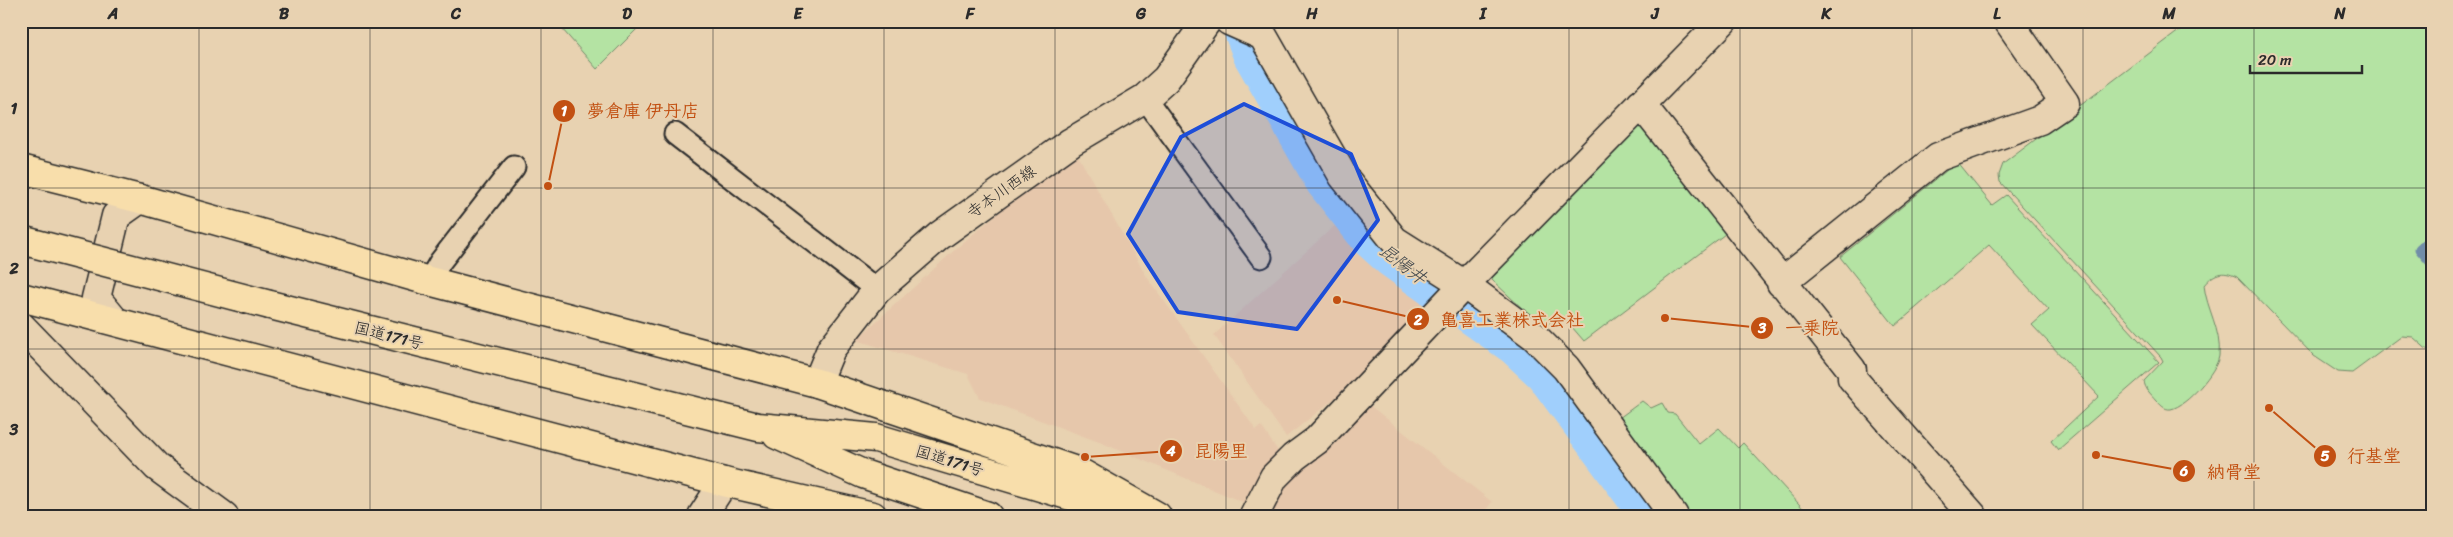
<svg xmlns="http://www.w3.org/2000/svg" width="2453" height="537" font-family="Sriracha,'Klee One',sans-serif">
<rect width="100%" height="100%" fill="#e8d2b1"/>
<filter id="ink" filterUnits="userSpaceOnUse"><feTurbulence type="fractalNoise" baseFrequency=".02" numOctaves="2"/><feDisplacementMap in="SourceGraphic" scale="10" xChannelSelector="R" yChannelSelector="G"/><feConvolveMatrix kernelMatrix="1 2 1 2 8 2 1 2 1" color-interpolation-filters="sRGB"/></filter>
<g filter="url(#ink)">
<path fill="#e6c7ab" d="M 1076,152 L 1147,277 L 1256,430 L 1261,426 L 1282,457 L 1252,506 L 1102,443 L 980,398 L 968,374 L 856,340 L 959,246 L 1045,174 Z
M 1340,221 L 1380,261 L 1429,299 L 1348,388 L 1286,437 L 1214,335 Z
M 1368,404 L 1492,502 L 1481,516 L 1275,516 L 1264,511 L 1272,491 Z"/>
<path fill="#b4e3a3" stroke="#708767" d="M 555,21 L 645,21 L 597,69 Z
M 2192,21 L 2432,21 L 2432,354 L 2413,337 L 2402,336 L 2352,373 L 2338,372 L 2314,356 L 2237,277 C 2222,270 2214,273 2204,285 C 2206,308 2222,331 2219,356 C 2217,371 2187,406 2171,409 C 2164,410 2160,404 2156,400 C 2150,393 2145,389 2144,381 L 2163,361 L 2161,357 L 2000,182 L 1999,175 L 2003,164 Z
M 1638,124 L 1646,125 L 1729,231 L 1584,341 L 1565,319 L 1558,317 L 1543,328 L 1492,280 L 1492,274 Z
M 1957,162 L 1992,205 L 2006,195 L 2159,362 L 2058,450 L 2051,441 L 2099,396 L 2032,325 L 2049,310 L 1989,245 L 1895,326 L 1840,257 Z
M 1642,401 L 1651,408 L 1662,403 L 1668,413 L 1675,414 L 1699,444 L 1719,428 L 1738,448 L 1743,443 L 1810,516 L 1691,516 L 1619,418 Z"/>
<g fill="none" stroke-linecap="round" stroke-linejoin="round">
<path stroke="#718da8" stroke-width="11" d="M 2432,239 L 2420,249 L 2432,263"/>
<path stroke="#a0cffc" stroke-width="40" d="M 1240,21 L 1253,55 L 1325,181 L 1370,238 L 1392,258 L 1516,346 L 1544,372 L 1650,516"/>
<defs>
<path id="service" d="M 1145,98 L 1261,257
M 675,134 L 877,290
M 429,281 L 440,262 L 514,167"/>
<path id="minor" d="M 1229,21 L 1263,36 L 1343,176 L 1394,240 L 1465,285 L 1534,336 L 1566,368 L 1674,516
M 1641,104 L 1852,370 L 1852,378 L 1973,516
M 1781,283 L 1938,157 L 2040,120 L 2065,103 L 2008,21
M 115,321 L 96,298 L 116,216 L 140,199
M 21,326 L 157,467 L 224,516
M 702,516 L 724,482
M 1254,516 L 1274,477 L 1294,457 L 1317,440 L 1458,291 L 1723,21"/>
<path id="secondary" d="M 817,383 L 831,349 L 877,290 L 939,236 L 1071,142 L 1145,98 L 1166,79 L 1207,21"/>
<path id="trunk" d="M 21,169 L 140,199 L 429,281 L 817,383 L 1079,472 L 1157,516
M 21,297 L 724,482 L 873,516
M 270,305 L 758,427 L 876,438 L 1131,514
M 777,435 L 863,474 L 988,516"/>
</defs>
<use href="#service" stroke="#2b2b2b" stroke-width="25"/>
<use href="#minor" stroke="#2b2b2b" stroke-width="31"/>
<use href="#secondary" stroke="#2b2b2b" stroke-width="31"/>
<use href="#trunk" stroke="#2b2b2b" stroke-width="31"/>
<use href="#service" stroke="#e8d2b1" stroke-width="21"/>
<use href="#minor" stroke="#e8d2b1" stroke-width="28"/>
<use href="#secondary" stroke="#e8d2b1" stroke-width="28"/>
<use href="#trunk" stroke="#f8deab" stroke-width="28"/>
<defs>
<path id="trunk-bridge" d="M 21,240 L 270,305"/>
</defs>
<use href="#trunk-bridge" stroke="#2b2b2b" stroke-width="31" stroke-linecap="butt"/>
<use href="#trunk-bridge" stroke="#f8deab" stroke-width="28"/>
</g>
</g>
<path fill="#1d4ed8" fill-opacity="0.2" stroke="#1d4ed8" stroke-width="4" stroke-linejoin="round" d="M 1244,104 L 1351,154 L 1378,220 L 1297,329 L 1178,312 L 1128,234 L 1181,137 Z"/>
<path fill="none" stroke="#2b2b2b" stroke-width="1" stroke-opacity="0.55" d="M 199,21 L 199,516M 370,21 L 370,516M 541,21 L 541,516M 713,21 L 713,516M 884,21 L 884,516M 1055,21 L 1055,516M 1226,21 L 1226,516M 1398,21 L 1398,516M 1569,21 L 1569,516M 1740,21 L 1740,516M 1912,21 L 1912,516M 2083,21 L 2083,516M 2254,21 L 2254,516M 21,188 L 2432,188M 21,349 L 2432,349"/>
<g text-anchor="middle" stroke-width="4" stroke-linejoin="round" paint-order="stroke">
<g font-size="16" fill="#2b2b2b" stroke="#e8d2b1">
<text transform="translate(1001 191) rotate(-35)" y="6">寺本川西線</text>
<text transform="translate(389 335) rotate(14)" y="6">国道171号</text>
<text transform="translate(950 460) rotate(17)" y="6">国道171号</text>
</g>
<g font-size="18" font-style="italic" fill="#3d444a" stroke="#e8d2b1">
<text transform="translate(1403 264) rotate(38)" y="6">昆陽井</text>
</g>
</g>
<path fill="none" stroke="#c25012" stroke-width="2" d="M548 186L564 111M1337 300L1418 319M1665 318L1762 328M1085 457L1171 451M2269 408L2325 456M2096 455L2184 471"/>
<g fill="#c25012" stroke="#e8d2b1" stroke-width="2">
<circle cx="548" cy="186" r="5"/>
<circle cx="1337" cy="300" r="5"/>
<circle cx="1665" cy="318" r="5"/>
<circle cx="1085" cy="457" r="5"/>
<circle cx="2269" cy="408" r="5"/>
<circle cx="2096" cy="455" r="5"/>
<circle cx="564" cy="111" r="12"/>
<circle cx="1418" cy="319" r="12"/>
<circle cx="1762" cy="328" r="12"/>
<circle cx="1171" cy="451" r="12"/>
<circle cx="2325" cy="456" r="12"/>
<circle cx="2184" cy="471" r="12"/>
</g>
<g font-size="15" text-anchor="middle" font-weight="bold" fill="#fff">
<text x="564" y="116">1</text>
<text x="1418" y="325">2</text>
<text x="1762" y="333">3</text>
<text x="1171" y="456">4</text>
<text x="2325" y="461">5</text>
<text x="2184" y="476">6</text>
</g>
<g font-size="18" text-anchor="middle" font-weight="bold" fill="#c25012" stroke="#e8d2b1" stroke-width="4" stroke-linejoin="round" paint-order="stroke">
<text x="643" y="117">夢倉庫 伊丹店</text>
<text x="1512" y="326">亀喜工業株式会社</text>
<text x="1812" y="334">一乗院</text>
<text x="1221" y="457">昆陽里</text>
<text x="2374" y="462">行基堂</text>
<text x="2234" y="478">納骨堂</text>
</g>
<rect width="2453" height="537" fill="none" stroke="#e8d2b1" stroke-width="55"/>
<path d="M2250 65v8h112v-8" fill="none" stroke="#2b2b2b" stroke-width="2.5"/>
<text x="2258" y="65" font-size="15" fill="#2b2b2b" stroke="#e8d2b1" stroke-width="4" paint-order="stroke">20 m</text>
<rect x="28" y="28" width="2398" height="482" fill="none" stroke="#2b2b2b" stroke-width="2"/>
<g font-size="16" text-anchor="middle" font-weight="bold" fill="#2b2b2b">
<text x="113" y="19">A</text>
<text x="284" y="19">B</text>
<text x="456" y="19">C</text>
<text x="627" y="19">D</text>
<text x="798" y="19">E</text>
<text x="970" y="19">F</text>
<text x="1141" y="19">G</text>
<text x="1312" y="19">H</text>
<text x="1483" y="19">I</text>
<text x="1655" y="19">J</text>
<text x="1826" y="19">K</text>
<text x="1997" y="19">L</text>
<text x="2169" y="19">M</text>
<text x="2340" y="19">N</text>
<text x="14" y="114">1</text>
<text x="14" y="274">2</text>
<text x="14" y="435">3</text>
</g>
</svg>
